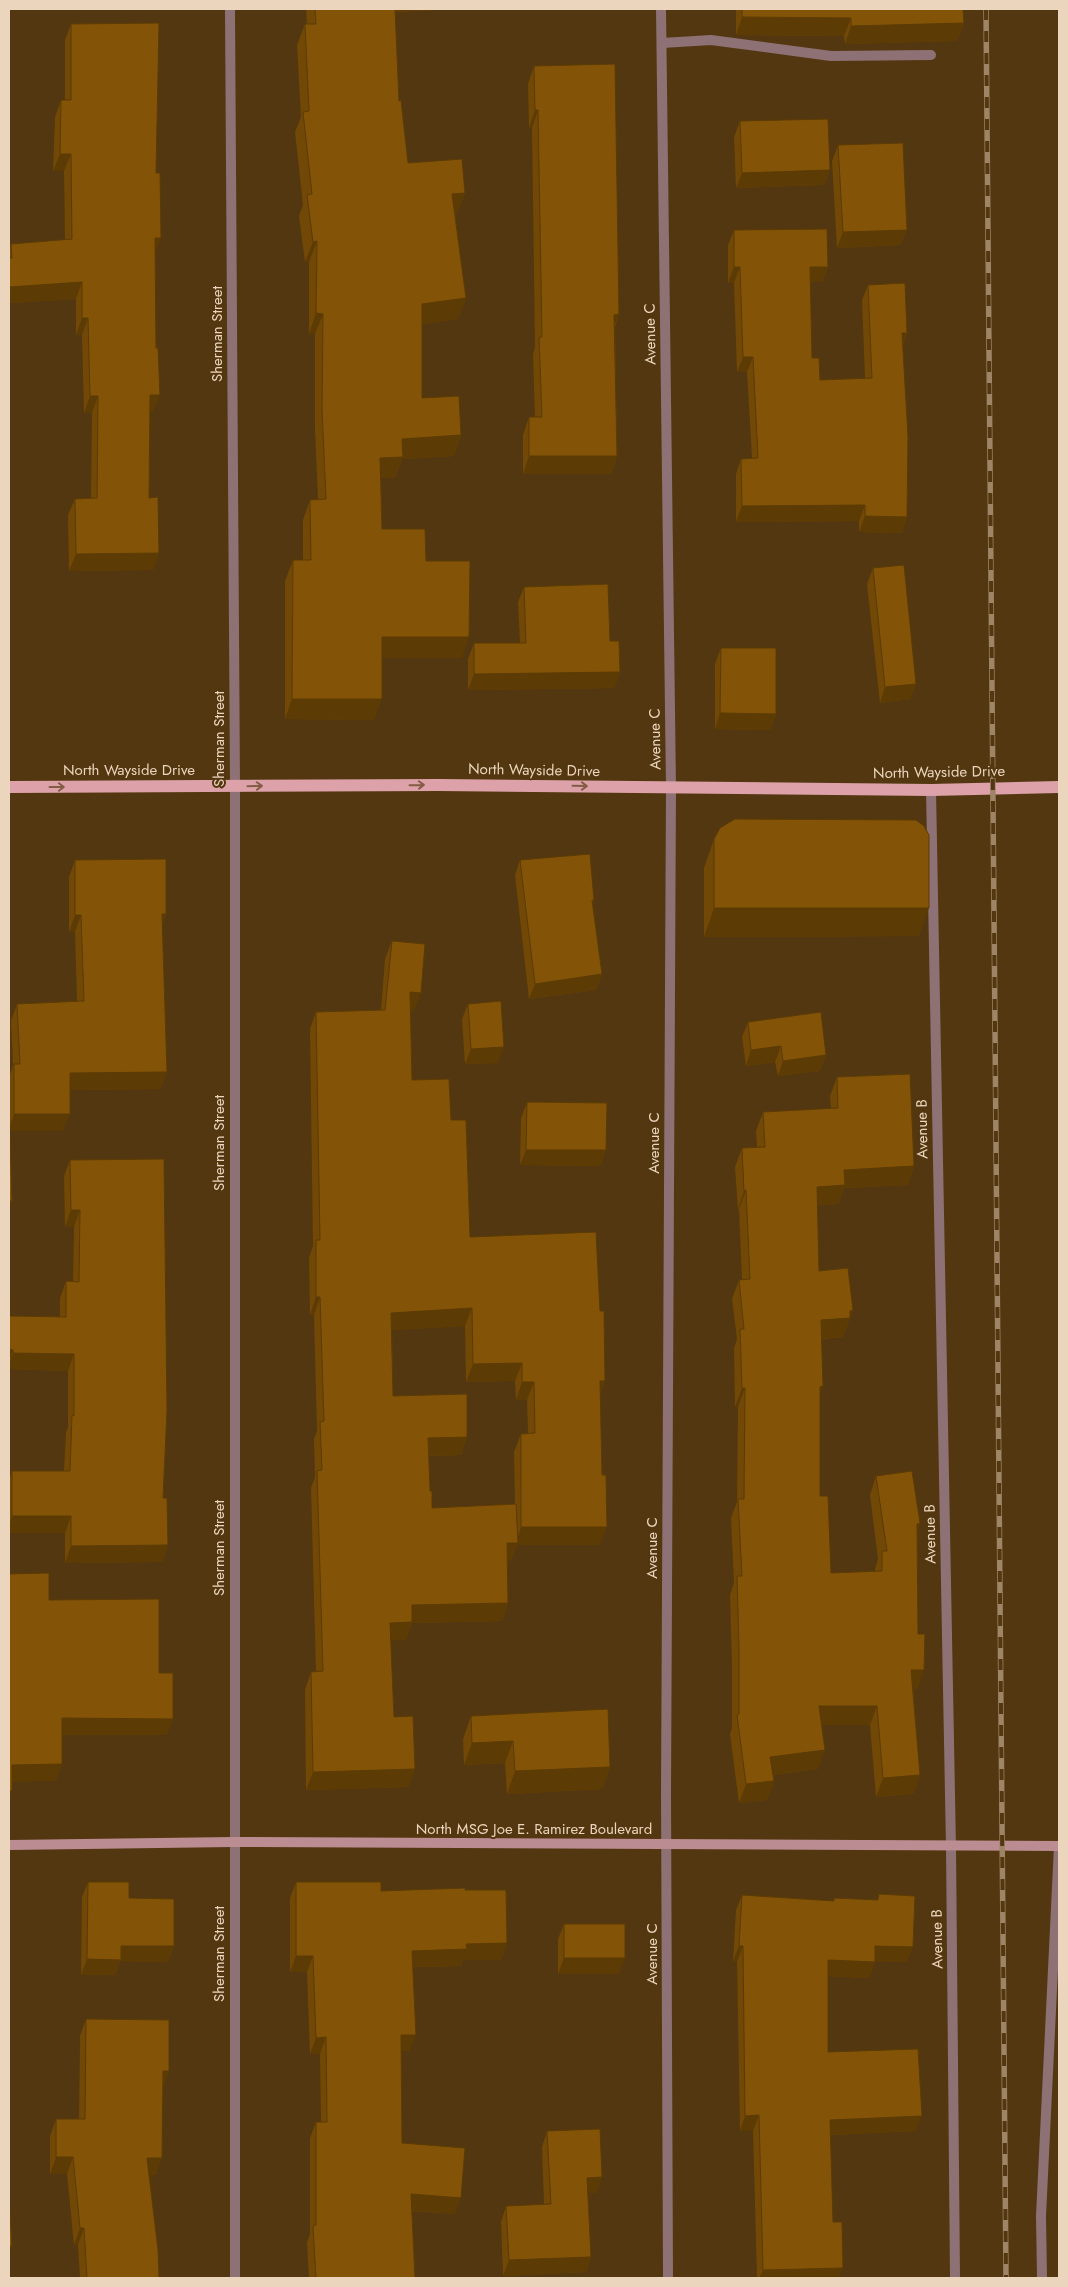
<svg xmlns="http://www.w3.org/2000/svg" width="1068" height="2287" font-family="Jost,sans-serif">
<rect width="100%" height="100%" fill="#533710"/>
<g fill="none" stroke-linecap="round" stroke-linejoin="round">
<path stroke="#8e7174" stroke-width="10" d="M 662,43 L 711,40 L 831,56 L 931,55
M 1042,2278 L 1041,2216 L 1059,1846"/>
<path stroke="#8e7174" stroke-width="10" d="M 230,9 L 235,786 L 235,2278
M 661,9 L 671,788 L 666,1794 L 668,2278
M 931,790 L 951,1847 L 955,2278"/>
<path stroke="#bb8d92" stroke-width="10" d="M 9,1845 L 233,1842 L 1059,1846"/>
<path stroke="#dda2a9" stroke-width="12" d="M 9,787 L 439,785 L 931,790 L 1059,787"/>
<defs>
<path id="rail" d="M 986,9 L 1006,2278"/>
</defs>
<use href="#rail" stroke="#9e8565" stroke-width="5.5"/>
<use href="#rail" stroke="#533710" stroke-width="4" stroke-dasharray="11" stroke-linecap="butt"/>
</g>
<path fill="#714806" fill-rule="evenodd" d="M 306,9 L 453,9 L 395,12 L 399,101 L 408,163 L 465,193 L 457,213 L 455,214 L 466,298 L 458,319 L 422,324 L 422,398 L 461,435 L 454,456 L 402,459 L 395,478 L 381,478 L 382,529 L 426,561 L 462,658 L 382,658 L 374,720 L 285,719 L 285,581 L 293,560 L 303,560 L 303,520 L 310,500 L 318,499 L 315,429 L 315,334 L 309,334 L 309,262 L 305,262 L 299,216 L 303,205 L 295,132 L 301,117 L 297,45 L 305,24 L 307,24 Z
M 736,9 L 963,9 L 964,23 L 957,41 L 845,44 L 844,36 L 736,35 Z
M 71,24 L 155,254 L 154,411 L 150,411 L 149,498 L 159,553 L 153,570 L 69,571 L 68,515 L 75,499 L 91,498 L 92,413 L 84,413 L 82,335 L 76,335 L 76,299 L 9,303 L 9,251 L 11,244 L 65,240 L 64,171 L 53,171 L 55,117 L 61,100 L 65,100 L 65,40 Z
M 534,66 L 619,314 L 615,327 L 617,456 L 611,474 L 523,474 L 523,435 L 529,417 L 535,417 L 533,355 L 535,347 L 532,128 L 529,128 L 528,84 Z
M 740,121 L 830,170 L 824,185 L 736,188 L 734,137 Z
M 838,145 L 901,245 L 837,248 L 832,161 Z
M 734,230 L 828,267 L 822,282 L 810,282 L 812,358 L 820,380 L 865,378 L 862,300 L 868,285 L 907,333 L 903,346 L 907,517 L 902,533 L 859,532 L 859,521 L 736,522 L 736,474 L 741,459 L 752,458 L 747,372 L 737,372 L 734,283 L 728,283 L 728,245 Z
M 873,568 L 916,684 L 910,699 L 880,703 L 867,584 Z
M 524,587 L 610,641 L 620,672 L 614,688 L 468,690 L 468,659 L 474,643 L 520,643 L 518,602 Z
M 721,648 L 776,714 L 770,730 L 715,729 L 715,664 Z
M 714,839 L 919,936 L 704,937 L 704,868 Z
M 75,860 L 166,914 L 162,925 L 167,1072 L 160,1089 L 70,1090 L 63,1131 L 10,1131 L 9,1209 L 9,1078 L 13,1065 L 11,1021 L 17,1004 L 77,1002 L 75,932 L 69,932 L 69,877 Z
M 520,860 L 594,900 L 592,905 L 602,974 L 596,990 L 529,999 L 515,875 Z
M 392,941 L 414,1011 L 410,1011 L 412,1080 L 451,1120 L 470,1237 L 600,1311 L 605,1381 L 600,1394 L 600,1545 L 517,1545 L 511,1561 L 507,1561 L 508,1603 L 502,1621 L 412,1623 L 406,1640 L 390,1640 L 394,1717 L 415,1769 L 408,1787 L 306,1790 L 305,1690 L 311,1672 L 316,1671 L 311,1488 L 315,1477 L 314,1439 L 317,1431 L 314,1315 L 310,1315 L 309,1258 L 313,1246 L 310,1029 L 316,1012 L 381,1010 L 385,959 ZM 465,1326 L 466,1382 L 515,1381 L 516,1400 L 527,1400 L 528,1434 L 521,1434 L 514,1452 L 515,1504 L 432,1508 L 430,1491 L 429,1456 L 461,1455 L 467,1437 L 393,1396 L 392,1330 Z
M 468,1004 L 498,1063 L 465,1064 L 462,1019 Z
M 748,1022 L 826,1055 L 820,1071 L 778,1076 L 775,1062 L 746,1066 L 742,1037 Z
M 837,1077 L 914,1166 L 908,1185 L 844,1188 L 838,1204 L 817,1205 L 819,1271 L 853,1310 L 843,1337 L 821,1339 L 820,1395 L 820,1496 L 831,1573 L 875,1572 L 875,1569 L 878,1559 L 870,1495 L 876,1476 L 920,1523 L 917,1533 L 918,1689 L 913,1689 L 920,1775 L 913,1794 L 876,1797 L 870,1725 L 822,1725 L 818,1769 L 773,1775 L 774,1781 L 767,1800 L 739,1803 L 730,1734 L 732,1728 L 732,1666 L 730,1595 L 734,1583 L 731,1518 L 737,1502 L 738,1407 L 735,1407 L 734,1348 L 737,1339 L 732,1299 L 739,1280 L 742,1280 L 739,1209 L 738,1210 L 735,1167 L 742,1148 L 757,1147 L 756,1131 L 763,1112 L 831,1109 L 830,1096 Z
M 527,1102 L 601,1166 L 520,1165 L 521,1118 Z
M 70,1160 L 163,1498 L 168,1545 L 162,1562 L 65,1563 L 65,1533 L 9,1533 L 9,1480 L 12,1471 L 64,1471 L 66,1432 L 68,1427 L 68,1371 L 9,1369 L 9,1252 L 10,1316 L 60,1317 L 60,1298 L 66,1281 L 73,1282 L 74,1227 L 65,1227 L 64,1176 Z
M 471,1716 L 610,1767 L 602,1789 L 507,1794 L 505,1763 L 464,1765 L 463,1739 Z
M 88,1882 L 129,1898 L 174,1946 L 168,1962 L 120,1961 L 115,1975 L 81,1975 L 82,1897 Z
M 296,1882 L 381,1891 L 465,1890 L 507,1943 L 501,1960 L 463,1960 L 461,1966 L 413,1967 L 410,2051 L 401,2051 L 402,2143 L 455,2214 L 412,2211 L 415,2278 L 309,2278 L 307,2242 L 310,2234 L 310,2138 L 316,2122 L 321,2122 L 320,2054 L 310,2054 L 307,1972 L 290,1972 L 290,1898 Z
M 879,1894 L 907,1962 L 875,1961 L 869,1978 L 828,1976 L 828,2052 L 916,2131 L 830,2135 L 833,2222 L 839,2278 L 757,2278 L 753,2131 L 740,2131 L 737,1962 L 733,1961 L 736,1910 L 742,1895 L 833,1901 L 834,1898 L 877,1900 Z
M 564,1924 L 619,1974 L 558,1974 L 558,1939 Z
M 86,2019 L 169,2071 L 163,2087 L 156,2175 L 149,2175 L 159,2278 L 80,2278 L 78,2245 L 74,2245 L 67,2174 L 50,2174 L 50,2136 L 56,2119 L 79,2119 L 80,2036 Z
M 547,2131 L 602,2177 L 596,2193 L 588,2193 L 591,2257 L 586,2272 L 503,2276 L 501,2222 L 506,2206 L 544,2204 L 542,2147 Z"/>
<path fill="#5c3b05" d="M 388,9 L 453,9 L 387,12 Z
M 742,17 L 851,18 L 844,36 L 736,35 Z
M 964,23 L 957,41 L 845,44 L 851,26 Z
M 535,110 L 538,110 L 532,128 L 529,128 Z
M 60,154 L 71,154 L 64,171 L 53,171 Z
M 830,170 L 824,185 L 736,188 L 742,173 Z
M 465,193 L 457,213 L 445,215 L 452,194 Z
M 907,230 L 901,245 L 837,248 L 843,232 Z
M 155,238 L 161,238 L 155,255 Z
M 317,241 L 309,262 L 305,262 L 313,242 Z
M 734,267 L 740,267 L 734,283 L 728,283 Z
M 810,267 L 828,267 L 822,282 L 804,282 Z
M 82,282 L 76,299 L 9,303 L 9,287 Z
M 466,298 L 458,319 L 415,325 L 422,304 Z
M 316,313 L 323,314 L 315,334 L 309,334 Z
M 619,314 L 612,332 L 614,315 Z
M 82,318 L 88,318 L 82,335 L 76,335 Z
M 902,333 L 907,333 L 902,348 Z
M 743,357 L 753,357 L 747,372 L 737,372 Z
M 150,395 L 160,395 L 154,411 L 144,412 Z
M 90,396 L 98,396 L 92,413 L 84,413 Z
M 461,435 L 454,456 L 402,459 L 395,478 L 373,478 L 380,458 L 402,439 Z
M 529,456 L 617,456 L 611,474 L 523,474 Z
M 865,505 L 859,521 L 736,522 L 742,506 Z
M 865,516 L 907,517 L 902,533 L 859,532 Z
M 159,553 L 153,570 L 69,571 L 76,554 Z
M 382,637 L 469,637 L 462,658 L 374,658 Z
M 620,672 L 614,688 L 468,690 L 474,674 Z
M 916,684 L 910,699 L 880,703 L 885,687 Z
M 292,699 L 382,699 L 374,720 L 285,719 Z
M 720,713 L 776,714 L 770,730 L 715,729 Z
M 714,908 L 929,908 L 919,936 L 704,937 Z
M 162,914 L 166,914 L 160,931 Z
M 75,915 L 81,915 L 75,932 L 69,932 Z
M 602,974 L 596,990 L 529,999 L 535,984 Z
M 410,992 L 421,993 L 414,1011 L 403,1010 Z
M 781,1046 L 775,1062 L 746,1066 L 751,1050 Z
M 504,1047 L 498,1063 L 465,1064 L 471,1049 Z
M 826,1055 L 820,1071 L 778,1076 L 783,1061 Z
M 167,1072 L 160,1089 L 64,1090 L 70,1073 Z
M 14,1114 L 70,1114 L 63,1131 L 9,1131 L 9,1129 Z
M 526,1150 L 606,1150 L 601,1166 L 520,1165 Z
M 914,1166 L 908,1185 L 844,1188 L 838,1204 L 810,1206 L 817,1187 L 844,1170 Z
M 746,1190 L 739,1209 L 738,1210 L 744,1191 Z
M 9,1201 L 12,1201 L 9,1209 Z
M 71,1210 L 80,1210 L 74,1227 L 65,1227 Z
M 316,1297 L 320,1297 L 314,1315 L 310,1315 Z
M 472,1308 L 465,1326 L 385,1331 L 391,1313 Z
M 853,1310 L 843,1337 L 814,1339 L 821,1320 Z
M 9,1349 L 13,1350 L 9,1362 Z
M 13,1353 L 74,1354 L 68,1371 L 9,1369 L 9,1365 Z
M 522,1363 L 515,1381 L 466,1382 L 473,1364 Z
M 600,1381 L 605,1381 L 598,1399 Z
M 522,1382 L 534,1382 L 527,1400 L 516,1400 Z
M 823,1386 L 816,1405 L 820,1387 Z
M 742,1388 L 745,1388 L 738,1407 L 735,1407 Z
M 467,1437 L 461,1455 L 422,1456 L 428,1438 Z
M 12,1516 L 71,1516 L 65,1533 L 9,1533 L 9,1526 Z
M 920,1523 L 913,1542 L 917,1524 Z
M 521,1527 L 607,1527 L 600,1545 L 517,1545 L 511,1561 L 500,1561 L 507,1543 L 516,1543 Z
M 168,1545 L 162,1562 L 65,1563 L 71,1546 Z
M 508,1603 L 502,1621 L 412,1623 L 406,1640 L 383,1641 L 390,1623 L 412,1605 Z
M 911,1670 L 924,1670 L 918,1689 L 905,1689 Z
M 819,1706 L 877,1706 L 870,1725 L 812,1725 Z
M 62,1718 L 173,1719 L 167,1735 L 56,1735 Z
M 513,1741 L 505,1763 L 464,1765 L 472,1743 Z
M 825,1750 L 818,1769 L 763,1776 L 770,1757 Z
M 62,1764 L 56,1781 L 9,1782 L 12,1765 Z
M 610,1767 L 602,1789 L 507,1794 L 515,1771 Z
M 415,1769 L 408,1787 L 306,1790 L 313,1772 Z
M 920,1775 L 913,1794 L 876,1797 L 883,1778 Z
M 774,1781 L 767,1800 L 739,1803 L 746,1784 Z
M 9,1791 L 12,1791 L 9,1800 Z
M 507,1943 L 501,1960 L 463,1960 L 461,1966 L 406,1967 L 412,1951 L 466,1944 Z
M 121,1946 L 174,1946 L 168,1962 L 120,1961 L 115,1975 L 81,1975 L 87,1959 Z
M 739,1946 L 743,1946 L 737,1962 L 733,1961 Z
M 875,1946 L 913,1947 L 907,1962 L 870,1961 Z
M 296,1956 L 313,1956 L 307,1972 L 290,1972 Z
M 564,1958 L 625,1958 L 619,1974 L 558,1974 Z
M 828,1960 L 875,1962 L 869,1978 L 822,1976 Z
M 401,2035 L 416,2035 L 410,2051 L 395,2051 Z
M 326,2037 L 320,2054 L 310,2054 L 316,2038 Z
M 163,2071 L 169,2071 L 163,2088 Z
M 759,2115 L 753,2131 L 740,2131 L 745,2116 Z
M 922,2116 L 916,2131 L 824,2135 L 830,2120 Z
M 56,2157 L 73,2157 L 67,2174 L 50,2174 Z
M 147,2158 L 162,2158 L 156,2175 L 141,2175 Z
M 602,2177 L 596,2193 L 582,2193 L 587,2178 Z
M 411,2194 L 461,2198 L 455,2214 L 405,2210 Z
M 80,2228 L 84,2228 L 78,2245 L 74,2245 Z
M 9,2246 L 12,2246 L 9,2255 Z
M 591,2257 L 586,2272 L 503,2276 L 509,2260 Z
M 843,2268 L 839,2278 L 759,2278 L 763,2270 Z"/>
<path fill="#835407" stroke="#5c3b05" d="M 315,9 L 395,9 L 399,101 L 401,100 L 408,163 L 462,159 L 465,193 L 452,194 L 466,298 L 422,304 L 422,398 L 459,396 L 461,435 L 402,439 L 403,457 L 380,458 L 382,529 L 425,529 L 426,561 L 470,561 L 469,637 L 382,637 L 382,699 L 292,699 L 293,560 L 311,560 L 310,500 L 326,499 L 322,409 L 323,314 L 316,313 L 317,241 L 313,242 L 307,195 L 312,194 L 303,112 L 309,111 L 305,24 L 316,24 Z
M 742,9 L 963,9 L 964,23 L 851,26 L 851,18 L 742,17 Z
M 159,23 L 156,173 L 160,173 L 161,238 L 155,238 L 156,348 L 158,348 L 160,395 L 150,395 L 149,498 L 158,497 L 159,553 L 76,554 L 75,499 L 97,498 L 98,396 L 90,396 L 88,318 L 82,318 L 82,282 L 9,287 L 9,258 L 12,258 L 11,244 L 72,239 L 71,154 L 60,154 L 61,100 L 71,100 L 71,24 Z
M 615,64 L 619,314 L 614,315 L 617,456 L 529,456 L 529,417 L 542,417 L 539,337 L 542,337 L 538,110 L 535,110 L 534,66 Z
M 828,119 L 830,170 L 742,173 L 740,121 Z
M 903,143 L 907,230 L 843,232 L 838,145 Z
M 827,229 L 828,267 L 810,267 L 812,358 L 819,358 L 820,380 L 872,378 L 868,285 L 905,283 L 907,333 L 902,333 L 908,437 L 907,517 L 865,516 L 865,505 L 742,506 L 741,459 L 758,458 L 753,357 L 743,357 L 740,267 L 734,267 L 734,230 Z
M 904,565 L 916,684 L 885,687 L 873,568 Z
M 608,584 L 610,641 L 619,641 L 620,672 L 474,674 L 474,643 L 526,643 L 524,587 Z
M 721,648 L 776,648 L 776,714 L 720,713 Z
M 735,819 L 916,820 L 924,826 L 929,835 L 929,908 L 714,908 L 714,839 L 720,828 Z
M 590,854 L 594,900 L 592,900 L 602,974 L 535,984 L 520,860 Z
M 166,859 L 166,914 L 162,914 L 167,1072 L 70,1073 L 70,1114 L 14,1114 L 14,1064 L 20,1064 L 17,1004 L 84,1001 L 81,915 L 75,915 L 75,860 Z
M 392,941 L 425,944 L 421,993 L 410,992 L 412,1080 L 449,1079 L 451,1120 L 466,1120 L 470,1237 L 596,1232 L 600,1311 L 604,1311 L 605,1381 L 600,1381 L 602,1475 L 606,1475 L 607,1527 L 521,1527 L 521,1434 L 535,1433 L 534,1382 L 522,1382 L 522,1363 L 473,1364 L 472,1308 L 391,1313 L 393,1396 L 467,1394 L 467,1437 L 428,1438 L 430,1491 L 432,1491 L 432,1508 L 516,1504 L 518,1543 L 507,1543 L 508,1603 L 412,1605 L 412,1622 L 390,1623 L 394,1717 L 413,1716 L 415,1769 L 313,1772 L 311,1672 L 323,1671 L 317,1471 L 322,1470 L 320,1422 L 324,1421 L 320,1297 L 316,1297 L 316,1240 L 320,1240 L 316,1012 L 385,1010 Z
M 501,1001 L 504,1047 L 471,1049 L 468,1004 Z
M 821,1012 L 826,1055 L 783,1061 L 781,1046 L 751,1050 L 748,1022 Z
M 910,1074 L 914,1166 L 844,1170 L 845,1185 L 817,1187 L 819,1271 L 848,1268 L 853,1310 L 850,1311 L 850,1318 L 821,1320 L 823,1386 L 820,1387 L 820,1496 L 828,1496 L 831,1573 L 882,1571 L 882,1551 L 887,1551 L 876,1476 L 912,1471 L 920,1523 L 917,1524 L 918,1634 L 925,1634 L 924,1670 L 911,1670 L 920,1775 L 883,1778 L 877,1706 L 819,1706 L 825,1750 L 770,1757 L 774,1781 L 746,1784 L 737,1715 L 739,1714 L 739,1647 L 737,1576 L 742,1576 L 738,1499 L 744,1499 L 745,1388 L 742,1388 L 740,1329 L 744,1329 L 739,1280 L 750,1279 L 746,1190 L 744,1191 L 742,1148 L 765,1147 L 763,1112 L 838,1108 L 837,1077 Z
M 9,1100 L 12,1201 L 9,1201 Z
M 527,1102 L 607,1103 L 606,1150 L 526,1150 Z
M 164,1159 L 167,1410 L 163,1498 L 167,1498 L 168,1545 L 71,1546 L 71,1516 L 12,1516 L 12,1471 L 70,1471 L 72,1415 L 74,1416 L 74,1354 L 13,1353 L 13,1350 L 9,1349 L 9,1251 L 10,1316 L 66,1317 L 66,1281 L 79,1282 L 80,1210 L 71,1210 L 70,1160 Z
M 49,1573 L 49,1600 L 159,1599 L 159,1673 L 173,1673 L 173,1719 L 62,1718 L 62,1764 L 12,1765 L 12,1791 L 9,1791 L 9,1574 Z
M 608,1709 L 610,1767 L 515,1771 L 513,1741 L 472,1743 L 471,1716 Z
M 88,1882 L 129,1882 L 129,1898 L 174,1899 L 174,1946 L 121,1946 L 121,1960 L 87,1959 Z
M 296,1882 L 381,1882 L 381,1891 L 465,1888 L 465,1890 L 506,1890 L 507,1943 L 466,1944 L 467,1949 L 412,1951 L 416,2035 L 401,2035 L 402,2143 L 465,2148 L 461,2198 L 411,2194 L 415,2278 L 316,2278 L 313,2226 L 316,2225 L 316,2122 L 327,2122 L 326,2037 L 316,2038 L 313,1956 L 296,1956 Z
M 879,1894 L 915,1896 L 913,1947 L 875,1946 L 875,1962 L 828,1960 L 828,2052 L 918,2049 L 922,2116 L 830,2120 L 833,2222 L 842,2222 L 843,2268 L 763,2270 L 759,2115 L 745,2116 L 743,1946 L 739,1946 L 742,1895 L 834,1901 L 834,1898 L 878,1900 Z
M 564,1924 L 625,1924 L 625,1958 L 564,1958 Z
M 9,2015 L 10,2029 L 9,2029 Z
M 86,2019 L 169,2020 L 169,2071 L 163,2071 L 162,2158 L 147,2158 L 158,2250 L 159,2278 L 87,2278 L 84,2228 L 80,2228 L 73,2157 L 56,2157 L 56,2119 L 85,2119 Z
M 600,2129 L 602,2177 L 587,2178 L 591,2257 L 509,2260 L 506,2206 L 551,2204 L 547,2131 Z
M 9,2198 L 12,2246 L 9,2246 Z
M 461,2277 L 461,2278 L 437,2278 Z"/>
<defs><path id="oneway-shaft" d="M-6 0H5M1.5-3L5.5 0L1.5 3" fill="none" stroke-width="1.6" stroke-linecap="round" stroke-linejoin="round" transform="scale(1.25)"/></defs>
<g stroke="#835c46">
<use href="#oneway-shaft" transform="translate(417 785) rotate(-1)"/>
<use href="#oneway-shaft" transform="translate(255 786) rotate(-1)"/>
<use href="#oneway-shaft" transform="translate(580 786) rotate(1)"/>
<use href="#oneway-shaft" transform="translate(57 787)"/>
</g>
<g text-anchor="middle" stroke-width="4" stroke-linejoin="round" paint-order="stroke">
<g font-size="15" fill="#ebd5bc" stroke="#533710">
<text transform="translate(217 334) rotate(-90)" y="5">Sherman Street</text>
<text transform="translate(650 334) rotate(-91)" y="5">Avenue C</text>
<text transform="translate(219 739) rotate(-90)" y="5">Sherman Street</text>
<text transform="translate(655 739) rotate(-91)" y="5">Avenue C</text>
<text x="129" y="775">North Wayside Drive</text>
<text transform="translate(534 770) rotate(1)" y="5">North Wayside Drive</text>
<text transform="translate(939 772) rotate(-1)" y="5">North Wayside Drive</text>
<text transform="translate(922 1129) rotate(-91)" y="5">Avenue B</text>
<text transform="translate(219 1143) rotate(-90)" y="5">Sherman Street</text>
<text transform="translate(654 1143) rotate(-90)" y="5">Avenue C</text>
<text transform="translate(930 1534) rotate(-91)" y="5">Avenue B</text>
<text transform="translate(219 1548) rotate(-90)" y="5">Sherman Street</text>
<text transform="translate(652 1548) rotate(-90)" y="5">Avenue C</text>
<text x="534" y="1834">North MSG Joe E. Ramirez Boulevard</text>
<text transform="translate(937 1939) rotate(-91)" y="5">Avenue B</text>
<text transform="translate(219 1954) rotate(-90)" y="5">Sherman Street</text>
<text transform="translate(652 1954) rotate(-90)" y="5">Avenue C</text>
</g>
</g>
<rect width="1068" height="2287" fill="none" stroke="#ebd5bc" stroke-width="20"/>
</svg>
